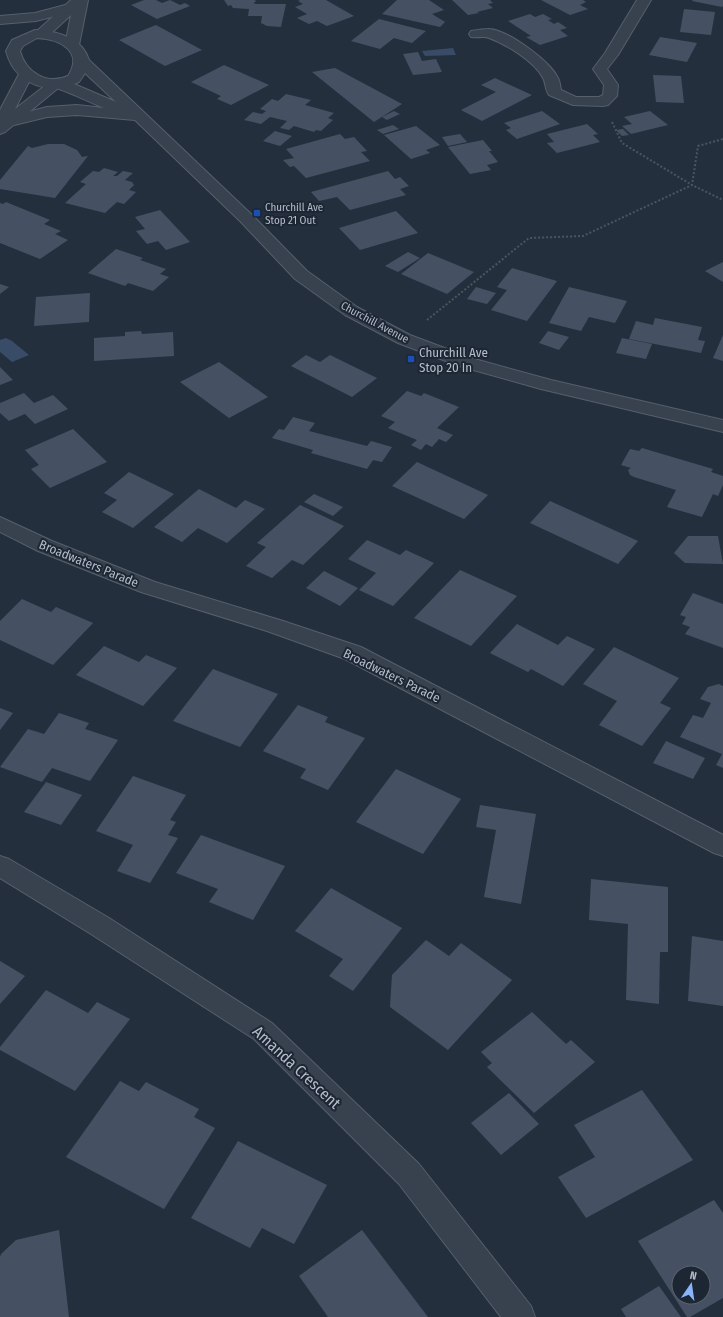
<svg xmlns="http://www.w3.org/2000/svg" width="723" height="1317" font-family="'Fira Sans Condensed',sans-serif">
<rect width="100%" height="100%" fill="#242f3e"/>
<path fill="#394c67" d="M 453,48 L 456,55 L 425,56 L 422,51 Z
M 6,338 L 12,341 L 29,355 L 12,362 L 0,352 L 0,340 Z"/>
<path fill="#455162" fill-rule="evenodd" d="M 144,0 L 156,0 L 162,3 L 170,0 L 180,5 L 185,3 L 190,6 L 157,19 L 131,5 Z
M 224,0 L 255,0 L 256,2 L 254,2 L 255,4 L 286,4 L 281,27 L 267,26 L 261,23 L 262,16 L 248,16 L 249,9 L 233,8 L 231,5 L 228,6 Z
M 300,0 L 326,0 L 354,16 L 327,26 L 317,21 L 309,24 L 297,18 L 307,14 L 295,7 L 303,4 L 298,1 Z
M 397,0 L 429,0 L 444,10 L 432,14 L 445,22 L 440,27 L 382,14 Z
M 452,0 L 490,0 L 493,3 L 488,4 L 493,8 L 477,12 L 479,13 L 468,15 Z
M 541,0 L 583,0 L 586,2 L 580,5 L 588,9 L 570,15 Z
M 693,0 L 723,0 L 723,6 L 722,7 L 692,1 Z
M 684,9 L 715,12 L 711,35 L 680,32 Z
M 530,14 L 535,17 L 543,14 L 552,19 L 548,20 L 554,24 L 558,22 L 567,28 L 560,30 L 568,36 L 540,45 L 526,37 L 531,36 L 508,21 Z
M 379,19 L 426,31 L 412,43 L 394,38 L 380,49 L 351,41 Z
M 156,25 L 202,50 L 165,66 L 119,40 Z
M 660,37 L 697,43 L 687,62 L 649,55 Z
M 418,52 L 422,61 L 436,59 L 442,72 L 413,75 L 403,54 Z
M 224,65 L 269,85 L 231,105 L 217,99 L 221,96 L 191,82 Z
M 335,68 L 402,104 L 374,122 L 312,72 Z
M 653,75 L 681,76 L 684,103 L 656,102 Z
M 495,78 L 532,95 L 482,121 L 461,110 L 496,92 L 481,85 Z
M 286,94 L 311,100 L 305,105 L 334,113 L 328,118 L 333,120 L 321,131 L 316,130 L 314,132 L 294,126 L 289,130 L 280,128 L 287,121 L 270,117 L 261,124 L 244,120 L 253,112 L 262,114 L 266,111 L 260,109 L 272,99 L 278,101 Z
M 394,111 L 400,114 L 387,120 L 382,117 Z
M 542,111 L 560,124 L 517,139 L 506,130 L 511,128 L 504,123 Z
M 650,111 L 668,125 L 631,134 L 622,126 L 632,124 L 624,117 Z
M 587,124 L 598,134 L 593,135 L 600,142 L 557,153 L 547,143 L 554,142 L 547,134 Z
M 393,125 L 399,129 L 383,134 L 377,130 Z
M 416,126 L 440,145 L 426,150 L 430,153 L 411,159 L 384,135 Z
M 623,129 L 629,135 L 622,136 L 616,130 Z
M 275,131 L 292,136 L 280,146 L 263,141 Z
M 340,134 L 345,139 L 354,137 L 367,151 L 361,152 L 370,161 L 306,178 L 294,166 L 290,167 L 283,160 L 294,158 L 286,149 Z
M 460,134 L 467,142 L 448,146 L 442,137 Z
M 483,140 L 492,151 L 489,151 L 498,162 L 487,165 L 491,170 L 470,174 L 448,147 Z
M 48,144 L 64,144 L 77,150 L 82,157 L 88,156 L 55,198 L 0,189 L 0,180 L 28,146 L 32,148 Z
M 104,168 L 118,172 L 113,176 L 117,176 L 123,171 L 133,173 L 125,180 L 132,182 L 134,185 L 129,190 L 136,192 L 124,204 L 117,202 L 105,213 L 65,203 L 86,184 L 80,182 L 93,171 L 99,172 Z
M 388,171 L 395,179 L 400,177 L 409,186 L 400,189 L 406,195 L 350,210 L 337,197 L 319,201 L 311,192 Z
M 6,202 L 50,220 L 44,224 L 61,231 L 55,234 L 68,240 L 40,259 L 0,243 L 0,203 L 3,204 Z
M 160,210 L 190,242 L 166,250 L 158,241 L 147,244 L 136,231 L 145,229 L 135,217 Z
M 396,211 L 418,233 L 360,250 L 339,228 Z
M 116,249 L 143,258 L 140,260 L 166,269 L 160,274 L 169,277 L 153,291 L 128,283 L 125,286 L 88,273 Z
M 408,252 L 420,258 L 398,272 L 385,266 Z
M 428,253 L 474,272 L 447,294 L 401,274 Z
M 723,262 L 723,282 L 705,271 Z
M 512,268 L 557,281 L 527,321 L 491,310 L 507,290 L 497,287 Z
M 0,284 L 9,287 L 0,294 Z
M 476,287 L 496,293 L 487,304 L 467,299 Z
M 569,287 L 627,301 L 615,323 L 589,317 L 581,331 L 549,323 Z
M 90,293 L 89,322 L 34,326 L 36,297 Z
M 655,318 L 702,327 L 698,340 L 705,341 L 701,353 L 629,339 L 636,321 L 653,325 Z
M 141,331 L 142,334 L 173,332 L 174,356 L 94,361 L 94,338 L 125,336 L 125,332 Z
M 548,331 L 569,337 L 559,350 L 539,343 Z
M 723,335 L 723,361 L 713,358 Z
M 622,338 L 652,344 L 646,359 L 616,353 Z
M 306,355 L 320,362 L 330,355 L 377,378 L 352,397 L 291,366 Z
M 219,362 L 268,397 L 229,418 L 180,382 Z
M 0,367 L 13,380 L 0,385 Z
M 407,391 L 421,396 L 424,393 L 459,407 L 437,428 L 453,435 L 446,442 L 439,439 L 432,447 L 426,444 L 421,450 L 411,445 L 417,440 L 388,428 L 395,422 L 381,416 Z
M 24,393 L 34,403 L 53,395 L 68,409 L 35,424 L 25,414 L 9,421 L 0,413 L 0,403 Z
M 293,417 L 315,423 L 309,431 L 367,446 L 371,441 L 392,447 L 382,462 L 373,460 L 367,469 L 311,453 L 313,450 L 272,438 L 279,429 L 284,430 Z
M 73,429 L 107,462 L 50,488 L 31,469 L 39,465 L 25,450 Z
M 642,448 L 713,469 L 711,472 L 723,476 L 723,485 L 718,496 L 713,494 L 702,517 L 667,507 L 676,490 L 634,477 L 630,475 L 628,470 L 631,468 L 621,465 L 630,449 L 639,451 Z
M 417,462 L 488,495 L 464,519 L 392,486 Z
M 129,472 L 174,494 L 133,528 L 102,512 L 117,500 L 104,493 Z
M 199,489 L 236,508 L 245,500 L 265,509 L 227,543 L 198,528 L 182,542 L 154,527 Z
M 314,494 L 343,507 L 333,516 L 304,502 Z
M 550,501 L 638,541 L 618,564 L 530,523 Z
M 300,505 L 344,526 L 303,565 L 292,560 L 272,578 L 246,566 L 266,547 L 257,543 Z
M 688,536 L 718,536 L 723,564 L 685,563 L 674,553 Z
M 367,540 L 400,555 L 406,550 L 434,563 L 393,606 L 359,590 L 376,573 L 348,559 Z
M 460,570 L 517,596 L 471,646 L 414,618 Z
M 324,571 L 358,588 L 340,606 L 306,588 Z
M 693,593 L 723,604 L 723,648 L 685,634 L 690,627 L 682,624 L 686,617 L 680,615 Z
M 22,599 L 51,612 L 56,607 L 93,623 L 53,665 L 0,640 L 0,621 Z
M 517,624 L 558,645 L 567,636 L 595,649 L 563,686 L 531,669 L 528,672 L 490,653 Z
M 104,646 L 139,662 L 146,655 L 177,668 L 143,706 L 76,675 Z
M 614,647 L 679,678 L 660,703 L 671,708 L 642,746 L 599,725 L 617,701 L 583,684 Z
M 213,669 L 278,694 L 240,747 L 173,721 Z
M 719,684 L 723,686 L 723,768 L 716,765 L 722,754 L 680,737 L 693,715 L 703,718 L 711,703 L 700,699 L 708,687 Z
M 298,705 L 328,717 L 325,722 L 365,738 L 328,790 L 300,778 L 306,769 L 263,751 Z
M 0,708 L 13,713 L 0,730 Z
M 59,713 L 89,723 L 85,729 L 118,740 L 90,781 L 52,768 L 42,782 L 0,767 L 28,729 L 44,734 Z
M 666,741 L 705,758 L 693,779 L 653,763 Z
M 396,769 L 461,799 L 423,854 L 356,822 Z
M 133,776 L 186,795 L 170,820 L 176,822 L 168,835 L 178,838 L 150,883 L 117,871 L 133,845 L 96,831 Z
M 46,782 L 82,795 L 61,825 L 24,812 Z
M 480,805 L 536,814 L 521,904 L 484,897 L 496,830 L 476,827 Z
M 201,835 L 285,866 L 253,920 L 209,902 L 218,889 L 176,873 Z
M 591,879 L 668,887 L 668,952 L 660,952 L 659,1004 L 626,1000 L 628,924 L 589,920 Z
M 331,888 L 402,928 L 353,991 L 329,976 L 343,959 L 295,931 Z
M 692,936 L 723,941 L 723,1006 L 688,1001 Z
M 426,940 L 449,956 L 461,943 L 512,980 L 448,1050 L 390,1007 L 392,975 Z
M 0,961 L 25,976 L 0,1004 Z
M 46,990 L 88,1013 L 97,1002 L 130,1019 L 75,1091 L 0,1050 L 0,1047 Z
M 532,1012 L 566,1044 L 571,1040 L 595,1062 L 534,1113 L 487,1067 L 492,1063 L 481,1052 Z
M 120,1081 L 139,1091 L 146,1082 L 199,1109 L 194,1117 L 215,1128 L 164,1209 L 66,1157 Z
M 642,1090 L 693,1160 L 586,1218 L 558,1177 L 595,1157 L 574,1125 Z
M 509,1093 L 539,1124 L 501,1155 L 471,1123 Z
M 238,1141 L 327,1185 L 294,1244 L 262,1228 L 250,1248 L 191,1218 Z
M 714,1200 L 723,1213 L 723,1298 L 690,1317 L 687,1317 L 638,1241 ZM 679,1273 L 703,1273 L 703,1297 L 679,1297 Z
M 59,1230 L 69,1317 L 0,1317 L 0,1257 L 1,1254 L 16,1240 Z
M 362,1230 L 428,1317 L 328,1317 L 299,1276 Z
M 659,1286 L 681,1317 L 626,1317 L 621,1309 Z"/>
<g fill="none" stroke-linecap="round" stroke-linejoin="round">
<defs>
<path id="minor" d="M 71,0 L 88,0 L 79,45 L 77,48 L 72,49 L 67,48 L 65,45 L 71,15 L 47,37 L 42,38 L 37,37 L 35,34 L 37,31 Z
M 637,0 L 651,0 L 618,55 L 607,69 L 618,85 L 617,96 L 608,105 L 603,106 L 573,105 L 549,95 C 545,90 546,83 543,78 C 535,62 506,44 489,38 C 484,36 477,38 471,37 L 469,34 L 471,31 C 477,30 483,29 489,29 C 508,30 550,61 558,78 C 560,81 560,86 561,90 L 576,97 L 599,97 L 603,95 L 604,85 L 593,69 L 605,53 Z
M 26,70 L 31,71 L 33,74 L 15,109 L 51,81 L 56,80 L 61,81 L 63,84 L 5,132 L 0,134 L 0,110 L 19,74 L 21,71 Z
M 0,517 L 52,541 L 155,582 L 283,621 L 361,647 L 723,835 L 723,856 L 714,853 L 345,659 L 267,631 L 141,592 L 38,551 L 0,532 Z
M 0,856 L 9,859 L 109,918 L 272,1023 L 419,1164 L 531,1306 L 535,1317 L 501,1317 L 399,1184 L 254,1039 L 91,934 L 0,878 Z"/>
<path id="tertiary" d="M 69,4 L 74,5 L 76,8 L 74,11 L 36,21 L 0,24 L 0,16 L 35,13 Z
M 35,30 C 56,31 82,37 89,60 L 252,215 L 307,271 L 357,307 L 410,335 L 471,358 L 551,380 L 723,420 L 723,432 L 541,389 L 459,366 L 398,343 L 345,315 L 295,279 L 240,221 L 135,120 L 77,115 L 47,117 L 10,126 L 5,124 L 2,121 L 5,118 L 47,107 L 77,105 L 104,108 C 89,102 74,94 59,89 C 54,87 48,88 43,87 C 24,83 11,70 6,51 L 12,40 ZM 37,38 C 60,39 84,51 68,76 C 47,85 26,73 20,51 L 23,46 ZM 85,73 L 116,102 L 74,84 L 79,82 Z"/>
</defs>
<use href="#minor" stroke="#565f6c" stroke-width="2"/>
<use href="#tertiary" stroke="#565f6c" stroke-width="2"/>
<path stroke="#44595c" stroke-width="2" stroke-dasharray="2 2" stroke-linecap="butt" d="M 612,122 L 622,143 L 692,185 L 698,146 L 723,139
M 427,320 L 529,238 L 583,236 L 692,185 L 723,200"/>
<use href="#minor" fill="#38414e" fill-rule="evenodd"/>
<use href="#tertiary" fill="#38414e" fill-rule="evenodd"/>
</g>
<g fill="#1a4fb4" stroke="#1d2633" stroke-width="1.5">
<rect x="253" y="209" width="8" height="8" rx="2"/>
<rect x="407" y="355" width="8" height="8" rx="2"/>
</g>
<g text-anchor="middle" stroke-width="4" stroke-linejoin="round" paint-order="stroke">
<g font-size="11" fill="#b4bcc9" stroke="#1d2633" text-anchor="start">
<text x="265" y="211">Churchill Ave<tspan x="265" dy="13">Stop 21 Out</tspan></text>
</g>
<g font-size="11" fill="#b4bcc9" stroke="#1d2633">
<text transform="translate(375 322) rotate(28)" y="4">Churchill Avenue</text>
</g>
<g font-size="13" fill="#b4bcc9" stroke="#1d2633" text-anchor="start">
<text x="419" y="357">Churchill Ave<tspan x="419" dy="15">Stop 20 In</tspan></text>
</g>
<g font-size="13" fill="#b4bcc9" stroke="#1d2633">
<text transform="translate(89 563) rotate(22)" y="5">Broadwaters Parade</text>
<text transform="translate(392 675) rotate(26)" y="5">Broadwaters Parade</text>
</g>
<g font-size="16" fill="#b4bcc9" stroke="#1d2633">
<text transform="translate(297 1067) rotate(43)" y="6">Amanda Crescent</text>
</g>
</g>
<g transform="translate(691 1285) rotate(13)"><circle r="19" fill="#1d2633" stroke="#59626f"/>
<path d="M0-3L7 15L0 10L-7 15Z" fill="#8ab4f8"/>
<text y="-6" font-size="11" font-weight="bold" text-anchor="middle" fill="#b4bcc9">N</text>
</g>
</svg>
